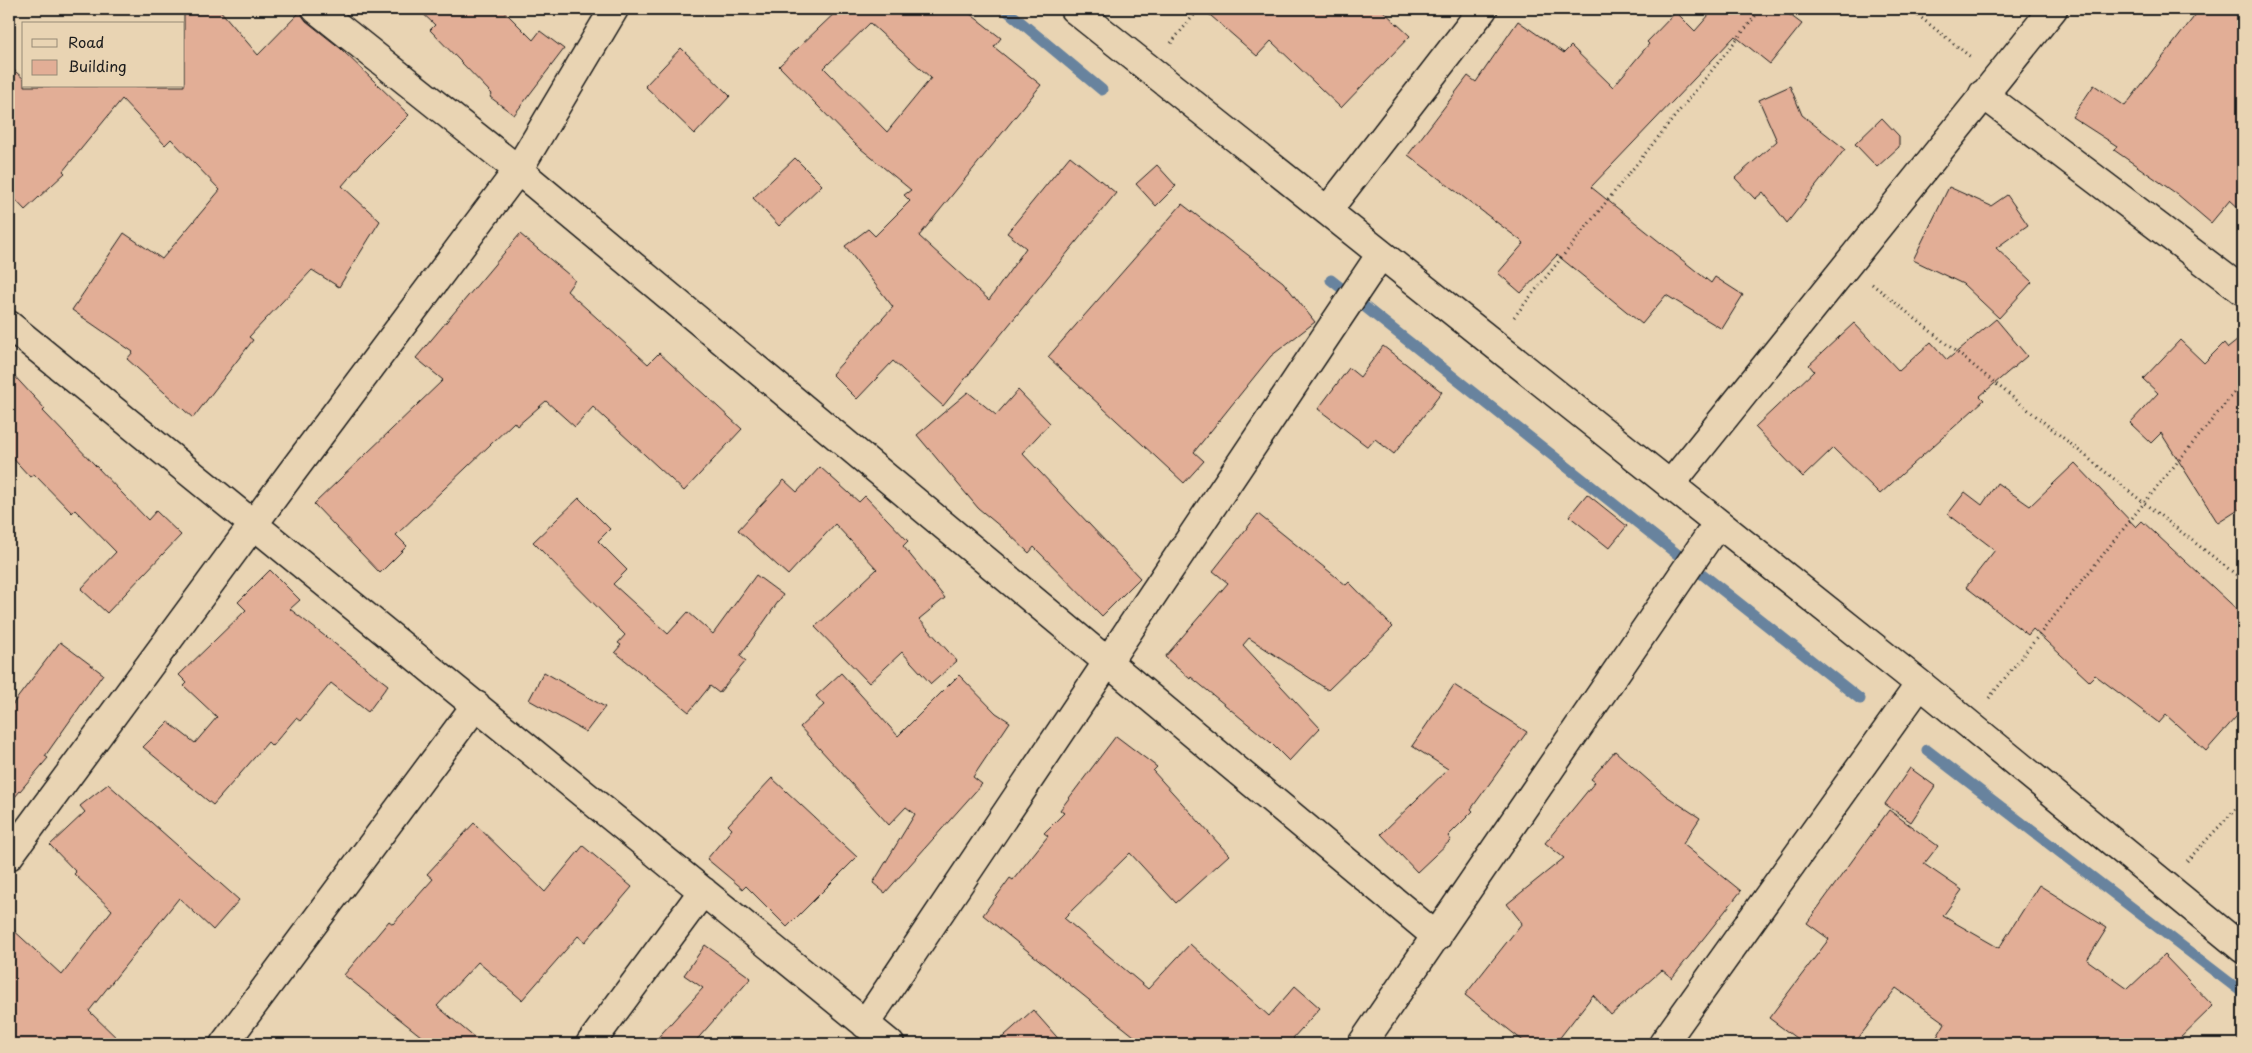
<svg xmlns="http://www.w3.org/2000/svg" width="2252" height="1053" font-family="'Playpen Sans',sans-serif">
<rect width="100%" height="100%" fill="#e9d4b3"/>
<filter id="ink" filterUnits="userSpaceOnUse"><feTurbulence type="fractalNoise" baseFrequency=".02" numOctaves="2"/><feDisplacementMap in="SourceGraphic" scale="10" xChannelSelector="R" yChannelSelector="G"/><feConvolveMatrix kernelMatrix="1 2 1 2 8 2 1 2 1" color-interpolation-filters="sRGB"/></filter>
<g filter="url(#ink)">
<g fill="none" stroke-linecap="round" stroke-linejoin="round">
<path stroke="#67839e" stroke-width="11" d="M 1005,9 L 1102,90
M 1331,280 L 1860,699
M 1927,750 L 2243,993"/>
</g>
<path fill="#e2ae96" stroke="#1c1c1c" fill-rule="evenodd" d="M 184,9 L 219,9 L 258,55 L 301,11 L 306,21 L 340,48 L 409,115 L 364,160 L 342,186 L 380,221 L 339,287 L 312,270 L 249,337 L 253,340 L 193,418 L 127,359 L 133,352 L 72,310 L 124,233 L 162,259 L 220,190 L 171,139 L 165,145 L 122,99 L 63,171 L 65,173 L 25,210 L 9,193 L 9,66 L 24,79 L 24,86 L 184,86 Z
M 418,9 L 502,9 L 533,40 L 540,31 L 564,49 L 514,115 L 490,97 L 492,94 L 430,30 L 435,25 Z
M 839,9 L 964,9 L 1001,38 L 994,47 L 1041,85 L 919,236 L 989,300 L 1026,248 L 1007,233 L 1070,156 L 1116,193 L 943,406 L 893,361 L 857,399 L 832,374 L 893,307 L 845,246 L 868,229 L 875,236 L 910,201 L 904,195 L 911,190 L 855,144 L 779,66 ZM 870,23 L 931,78 L 887,132 L 824,68 Z
M 1203,9 L 1381,9 L 1410,36 L 1341,108 L 1271,41 L 1257,56 Z
M 1702,9 L 1782,9 L 1802,24 L 1770,64 L 1735,36 L 1591,187 L 1711,283 L 1715,277 L 1743,295 L 1722,329 L 1666,295 L 1642,324 L 1557,255 L 1521,293 L 1498,273 L 1524,243 L 1408,155 L 1468,76 L 1476,82 L 1518,21 L 1564,53 L 1571,46 L 1613,87 L 1649,44 L 1647,42 L 1676,12 L 1695,31 L 1709,15 Z
M 2200,9 L 2243,9 L 2243,212 L 2230,200 L 2211,223 L 2177,194 L 2114,150 L 2117,146 L 2072,117 L 2094,85 L 2125,106 Z
M 681,48 L 730,96 L 695,134 L 645,86 Z
M 1790,86 L 1802,115 L 1845,149 L 1787,223 L 1763,192 L 1755,199 L 1735,178 L 1777,141 L 1759,100 Z
M 1882,118 L 1899,136 L 1899,147 L 1877,167 L 1855,144 Z
M 795,158 L 822,185 L 779,226 L 753,198 Z
M 1157,165 L 1176,186 L 1156,206 L 1136,184 Z
M 1949,187 L 1991,206 L 2007,195 L 2028,225 L 1996,248 L 2032,282 L 1999,318 L 1963,284 L 1913,260 Z
M 1182,204 L 1283,282 L 1315,322 L 1271,356 L 1194,452 L 1204,461 L 1184,483 L 1048,357 Z
M 520,234 L 575,280 L 567,291 L 648,364 L 659,353 L 742,429 L 684,491 L 593,407 L 575,427 L 546,401 L 517,426 L 514,422 L 396,535 L 407,546 L 380,573 L 314,504 L 443,380 L 416,358 Z
M 1996,319 L 2027,356 L 1980,396 L 1984,400 L 1880,494 L 1833,448 L 1803,477 L 1755,427 L 1814,371 L 1809,365 L 1854,323 L 1899,371 L 1931,342 L 1947,360 Z
M 2243,336 L 2243,507 L 2218,523 L 2161,433 L 2151,443 L 2130,423 L 2158,393 L 2143,379 L 2180,340 L 2204,363 L 2224,343 L 2228,348 Z
M 1383,346 L 1442,392 L 1394,454 L 1375,439 L 1368,447 L 1318,409 L 1349,368 L 1360,377 Z
M 9,370 L 45,409 L 43,411 L 148,520 L 156,511 L 181,535 L 107,613 L 81,589 L 116,552 L 75,510 L 72,513 L 34,474 L 30,477 L 9,454 Z
M 1018,390 L 1050,423 L 1022,453 L 1140,578 L 1102,616 L 1034,547 L 1029,553 L 1007,532 L 978,508 L 917,435 L 968,392 L 996,415 Z
M 2075,463 L 2136,527 L 2142,521 L 2243,615 L 2243,709 L 2206,751 L 2166,715 L 2159,723 L 2095,675 L 2089,681 L 2033,629 L 2028,635 L 1966,587 L 1995,550 L 1948,514 L 1965,492 L 1982,505 L 1997,483 L 2030,506 Z
M 820,467 L 859,502 L 865,496 L 908,541 L 903,546 L 945,598 L 919,619 L 957,661 L 931,684 L 902,652 L 869,683 L 815,627 L 877,569 L 835,524 L 788,575 L 738,530 L 784,480 L 797,492 Z
M 1587,494 L 1627,526 L 1609,548 L 1569,516 Z
M 579,498 L 610,529 L 598,541 L 627,570 L 613,584 L 668,634 L 688,612 L 713,634 L 756,575 L 783,595 L 740,656 L 746,661 L 719,693 L 710,686 L 689,712 L 615,652 L 621,645 L 618,643 L 625,635 L 533,542 Z
M 1258,514 L 1346,585 L 1349,582 L 1393,627 L 1328,690 L 1249,638 L 1243,645 L 1320,728 L 1289,761 L 1270,742 L 1191,677 L 1190,679 L 1165,657 L 1228,583 L 1213,571 Z
M 270,570 L 300,600 L 290,609 L 388,685 L 368,712 L 331,683 L 300,721 L 296,718 L 272,746 L 268,742 L 213,805 L 143,747 L 168,722 L 195,743 L 217,717 L 184,686 L 187,683 L 179,675 L 246,610 L 238,602 Z
M 60,642 L 103,674 L 45,756 L 48,758 L 9,804 L 9,709 Z
M 544,672 L 605,707 L 586,732 L 529,700 Z
M 841,673 L 898,736 L 959,675 L 996,713 L 1010,722 L 973,777 L 982,784 L 885,893 L 873,883 L 915,814 L 906,807 L 889,825 L 800,727 L 824,705 L 816,696 Z
M 1454,685 L 1527,732 L 1471,809 L 1473,811 L 1448,836 L 1451,840 L 1417,872 L 1381,834 L 1448,769 L 1412,746 Z
M 1116,736 L 1157,767 L 1153,771 L 1229,855 L 1176,903 L 1130,853 L 1064,918 L 1148,989 L 1190,944 L 1269,1016 L 1295,986 L 1320,1008 L 1293,1038 L 1299,1044 L 1144,1044 L 983,915 L 1010,878 L 1013,880 L 1048,836 L 1044,833 L 1064,813 L 1060,810 Z
M 1615,751 L 1665,795 L 1700,818 L 1683,844 L 1741,891 L 1672,978 L 1662,970 L 1611,1015 L 1593,995 L 1555,1044 L 1527,1044 L 1465,995 L 1522,923 L 1507,904 L 1564,858 L 1545,843 L 1595,782 L 1591,779 Z
M 1910,768 L 1935,786 L 1911,822 L 1885,804 Z
M 772,778 L 857,857 L 787,927 L 746,886 L 743,889 L 707,859 L 732,829 L 728,825 Z
M 108,784 L 239,900 L 213,930 L 179,898 L 89,1011 L 123,1044 L 9,1044 L 9,926 L 62,975 L 112,910 L 74,874 L 76,872 L 50,845 L 85,812 L 80,806 Z
M 1889,810 L 1938,846 L 1924,864 L 1962,890 L 1943,916 L 1999,948 L 2039,885 L 2107,928 L 2087,960 L 2128,989 L 2164,955 L 2213,1006 L 2174,1044 L 1933,1044 L 1945,1023 L 1896,988 L 1854,1044 L 1804,1044 L 1769,1018 L 1829,939 L 1807,923 Z
M 474,823 L 545,892 L 583,846 L 632,887 L 585,942 L 578,936 L 522,1000 L 478,962 L 437,1006 L 482,1044 L 431,1044 L 344,975 L 389,921 L 393,924 L 433,879 L 427,874 Z
M 705,945 L 751,978 L 693,1044 L 652,1044 L 703,988 L 684,975 Z
M 1033,1010 L 1063,1044 L 995,1044 Z"/>
<g fill="none" stroke-linecap="round" stroke-linejoin="round">
<defs>
<path id="minor" d="M 316,9 L 518,170 L 1437,937
M 1074,9 L 1920,684 L 2243,949
M 1983,94 L 2243,291
M 1327,211 L 1483,9
M 9,325 L 890,1044
M 1670,485 L 2053,9
M 9,856 L 292,472 L 518,170 L 614,9
M 865,1024 L 1381,254
M 224,1044 L 476,705
M 590,1044 L 703,891
M 1362,1044 L 1718,523
M 1663,1044 L 1920,684"/>
</defs>
<use href="#minor" stroke="#1c1c1c" stroke-width="31"/>
<path stroke="#1c1c1c" stroke-width="3" stroke-dasharray="1 4" stroke-linecap="butt" d="M 1910,9 L 1972,58
M 1171,43 L 1199,9
M 1872,284 L 2144,503 L 2243,580
M 1514,317 L 1761,9
M 1989,698 L 2144,503 L 2243,382
M 2187,861 L 2243,801"/>
<use href="#minor" stroke="#e9d4b3" stroke-width="28"/>
</g>
</g>
<rect width="2252" height="1053" fill="none" stroke="#e9d4b3" stroke-width="30"/>
<rect x="15" y="15" width="2222" height="1023" fill="none" stroke="#1c1c1c" stroke-width="2" filter="url(#ink)"/>
<rect x="22" y="22" width="162" height="65" fill="#e9d4b3" stroke="#978a77"/>
<rect x="32" y="39" width="25" height="8" fill="#e9d4b3" stroke="#978a77"/>
<text x="68" y="48" font-size="15" fill="#1c1c1c">Road</text>
<rect x="32" y="60" width="25" height="15" fill="#e2ae96" stroke="#978a77"/>
<text x="68" y="72" font-size="15" fill="#1c1c1c">Building</text>
</svg>
